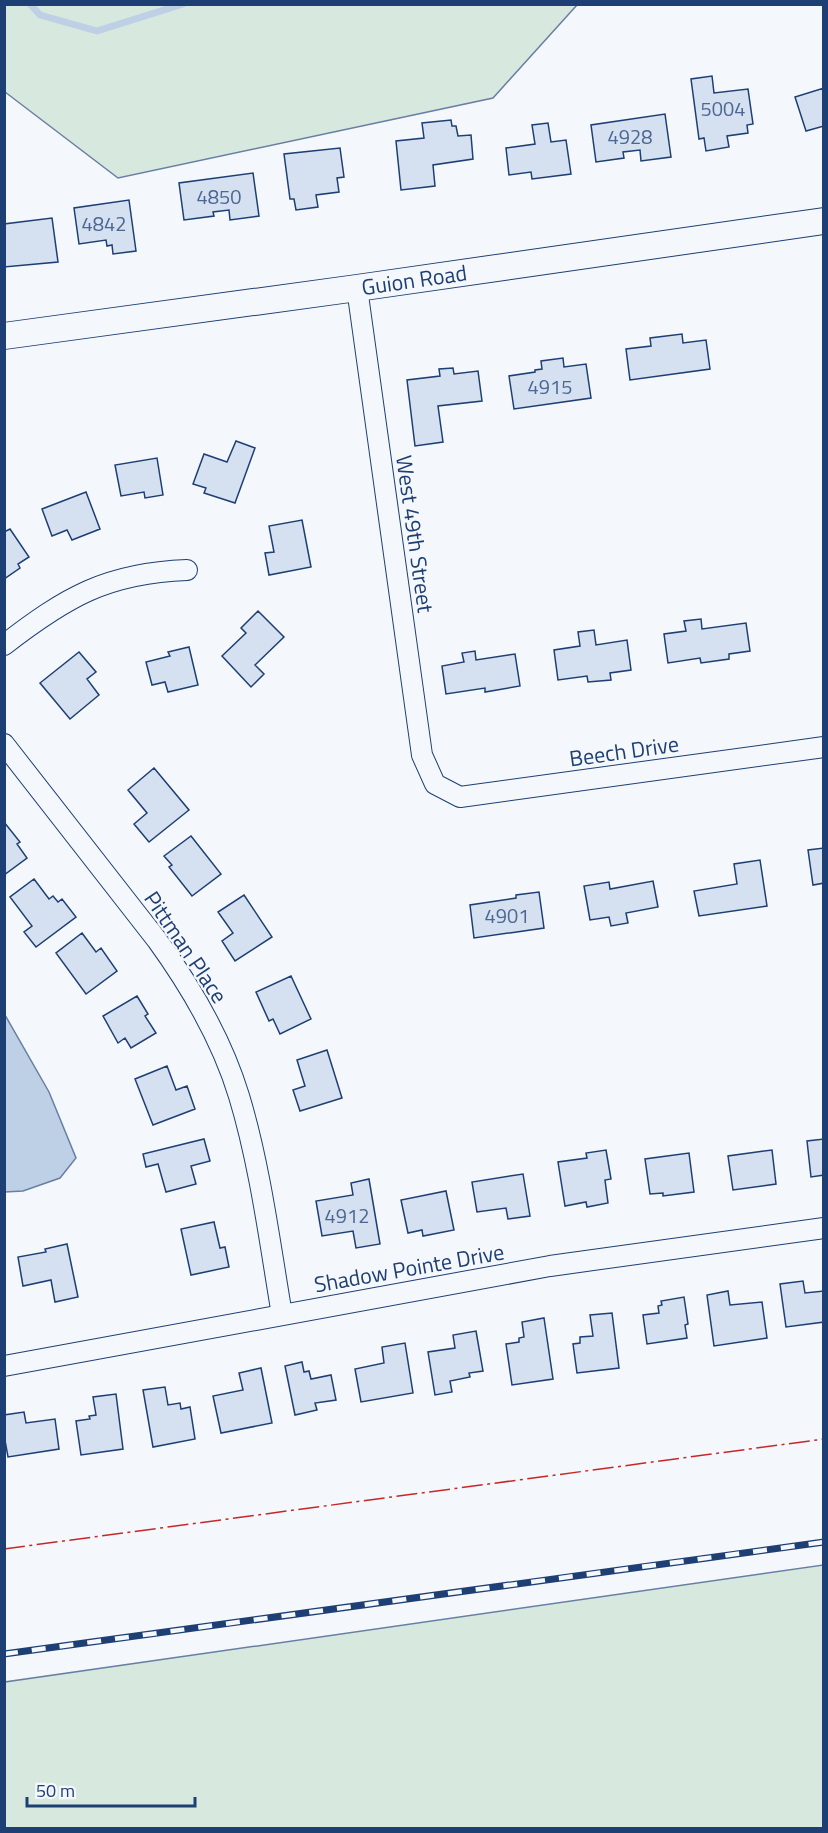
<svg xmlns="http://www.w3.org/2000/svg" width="828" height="1833" font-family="'Titillium Web',sans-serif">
<rect width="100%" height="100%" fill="#f4f7fb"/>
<path fill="#d7e8df" stroke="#687fa3" stroke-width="1.5" d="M 4,5 L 5,4 L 577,5 L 493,98 L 118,178 L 5,92 Z
M 823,1565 L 823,1828 L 5,1828 L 5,1682 Z"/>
<path fill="#bed0e5" stroke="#687fa3" stroke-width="1.5" d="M 5,1015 L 49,1092 L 76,1158 L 60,1178 L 23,1191 L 5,1192 Z"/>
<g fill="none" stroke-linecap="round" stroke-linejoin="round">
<path stroke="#bed0e5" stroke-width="7" d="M 30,4 L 40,15 L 97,31 L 183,4"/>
</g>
<path fill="#d5e0f0" stroke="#1d3f73" stroke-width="1.5" d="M 712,76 L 714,93 L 748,89 L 753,124 L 747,125 L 748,133 L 727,136 L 729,147 L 706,151 L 704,138 L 699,139 L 691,79 Z
M 824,88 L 824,126 L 806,131 L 795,97 Z
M 665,114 L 671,157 L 641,161 L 640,150 L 623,152 L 624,158 L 596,162 L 591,125 Z
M 451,120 L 452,126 L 456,126 L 458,136 L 471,135 L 473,159 L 433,165 L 435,186 L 401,190 L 396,141 L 424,138 L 422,123 Z
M 548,123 L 551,142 L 566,140 L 571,174 L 532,179 L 531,172 L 509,175 L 506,148 L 535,144 L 532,125 Z
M 340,148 L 344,177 L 337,178 L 339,192 L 316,195 L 318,207 L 296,210 L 294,199 L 290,199 L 284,154 Z
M 253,173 L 259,216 L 230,220 L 229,210 L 213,212 L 214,216 L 184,220 L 179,183 Z
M 129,200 L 136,251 L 113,254 L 112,245 L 107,246 L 106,240 L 79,244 L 74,208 Z
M 52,218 L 58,262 L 4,267 L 4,224 Z
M 682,334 L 683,343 L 706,340 L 710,369 L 630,380 L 626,349 L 651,346 L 650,338 Z
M 563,358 L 564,367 L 586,364 L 591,398 L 514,409 L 509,376 L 535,372 L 535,370 L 542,369 L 541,361 Z
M 453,368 L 454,374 L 478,371 L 482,401 L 438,406 L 443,442 L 415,446 L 407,380 L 440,376 L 439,369 Z
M 236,441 L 255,448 L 235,503 L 204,493 L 206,488 L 193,484 L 204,454 L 227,462 Z
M 157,458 L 163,495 L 145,498 L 144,492 L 121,496 L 115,465 Z
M 86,492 L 100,529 L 72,540 L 67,530 L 52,536 L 42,509 Z
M 302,520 L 311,567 L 269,575 L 265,553 L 274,552 L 269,526 Z
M 10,529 L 29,557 L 18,564 L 20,568 L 4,579 L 4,532 Z
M 258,611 L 284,637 L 255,665 L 264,674 L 251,687 L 222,656 L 246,633 L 241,628 Z
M 701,619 L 702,629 L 746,623 L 750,651 L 729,654 L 729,659 L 701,663 L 700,658 L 668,663 L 664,634 L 686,631 L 684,621 Z
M 594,630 L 596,645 L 627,640 L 631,670 L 610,673 L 611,680 L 588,682 L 587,676 L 558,680 L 554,650 L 580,646 L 578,632 Z
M 189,647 L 198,685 L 168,692 L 165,682 L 152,685 L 146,662 L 170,656 L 168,652 Z
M 475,651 L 476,660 L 515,654 L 520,686 L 485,692 L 485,688 L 446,694 L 442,666 L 464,662 L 462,653 Z
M 79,652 L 96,672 L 87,679 L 99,695 L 70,719 L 40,683 Z
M 154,768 L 189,810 L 149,842 L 134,824 L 147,813 L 128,790 Z
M 4,822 L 20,842 L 17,844 L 27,858 L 4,875 Z
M 191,836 L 221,874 L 192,896 L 169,867 L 172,865 L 164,856 Z
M 824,848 L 824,883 L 813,885 L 808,850 Z
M 760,860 L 767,906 L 699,916 L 694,891 L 737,884 L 734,864 Z
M 34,879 L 49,899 L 53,896 L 58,902 L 62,899 L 76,917 L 36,947 L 24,932 L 32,926 L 10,897 Z
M 653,881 L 658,907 L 626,913 L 628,923 L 611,926 L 609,917 L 590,920 L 584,886 L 609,882 L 610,889 Z
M 539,892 L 544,928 L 474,938 L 470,905 L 516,898 L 516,895 Z
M 244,895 L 272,937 L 235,961 L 222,941 L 233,933 L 218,912 Z
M 82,933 L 96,952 L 101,948 L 117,971 L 86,994 L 56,953 Z
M 291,976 L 311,1019 L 280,1034 L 273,1019 L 269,1021 L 256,992 Z
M 137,996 L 148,1014 L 145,1016 L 156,1033 L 131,1048 L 125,1038 L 118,1043 L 103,1016 Z
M 327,1050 L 342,1098 L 300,1111 L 293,1090 L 305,1086 L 297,1060 Z
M 167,1066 L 176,1090 L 187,1086 L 195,1109 L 153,1125 L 135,1079 Z
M 204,1139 L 210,1161 L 191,1166 L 196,1184 L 166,1192 L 158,1164 L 146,1167 L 143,1154 Z
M 824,1139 L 824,1175 L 811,1177 L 807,1141 Z
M 606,1150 L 611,1179 L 605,1180 L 608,1203 L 587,1207 L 586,1202 L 565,1206 L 558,1162 L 587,1158 L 586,1153 Z
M 772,1150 L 776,1184 L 733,1190 L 728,1156 Z
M 689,1153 L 694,1192 L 663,1196 L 663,1193 L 650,1194 L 645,1159 Z
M 523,1174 L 530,1216 L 508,1219 L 506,1208 L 477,1212 L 472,1182 Z
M 369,1179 L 380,1244 L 356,1248 L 353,1231 L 322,1236 L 316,1201 L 353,1195 L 351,1183 Z
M 446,1191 L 454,1230 L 423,1236 L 422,1230 L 408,1233 L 401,1200 Z
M 214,1222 L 220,1248 L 225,1247 L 229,1267 L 191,1275 L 181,1229 Z
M 67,1244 L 78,1297 L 55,1302 L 51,1280 L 23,1286 L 18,1257 L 46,1252 L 45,1249 Z
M 803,1281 L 805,1293 L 824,1291 L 824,1322 L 786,1327 L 780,1284 Z
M 728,1291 L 730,1305 L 762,1302 L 767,1338 L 714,1346 L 707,1295 Z
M 684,1297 L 688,1324 L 685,1325 L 687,1338 L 647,1344 L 643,1315 L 659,1313 L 658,1306 L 662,1305 L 661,1301 Z
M 612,1313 L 619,1368 L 577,1373 L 573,1344 L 580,1343 L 580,1337 L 593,1336 L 590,1315 Z
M 544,1318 L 553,1379 L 512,1385 L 506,1344 L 519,1342 L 519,1338 L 524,1337 L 522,1322 Z
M 476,1331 L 483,1371 L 469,1373 L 470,1377 L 450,1381 L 452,1392 L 435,1395 L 428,1352 L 455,1348 L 453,1335 Z
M 405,1343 L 413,1393 L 361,1402 L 355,1369 L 384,1363 L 382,1347 Z
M 302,1362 L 304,1372 L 309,1371 L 311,1379 L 331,1375 L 336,1400 L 315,1403 L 317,1410 L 295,1415 L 285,1366 Z
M 261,1368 L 272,1423 L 221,1433 L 213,1396 L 243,1390 L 239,1373 Z
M 165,1387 L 168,1405 L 180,1403 L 181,1409 L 190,1407 L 195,1439 L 153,1447 L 143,1390 Z
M 116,1394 L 123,1449 L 81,1455 L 76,1421 L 90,1419 L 89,1416 L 96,1415 L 93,1397 Z
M 24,1412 L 26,1423 L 55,1419 L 59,1449 L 8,1457 L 4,1435 L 4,1415 Z"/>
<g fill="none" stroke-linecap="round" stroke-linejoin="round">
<defs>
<path id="minor" d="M 357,288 L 422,755 L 435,784 L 460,797 L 824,747
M 4,645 C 66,597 107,573 187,570
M 4,744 L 157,940 C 191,987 222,1040 239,1096 C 260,1165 270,1244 282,1315
M 4,1366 L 550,1266 L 824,1228"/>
<g id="tertiary">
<path id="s1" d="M 4,336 L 357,288 L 824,221"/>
</g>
</defs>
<use href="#minor" stroke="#1d3f73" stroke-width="22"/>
<use href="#tertiary" stroke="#1d3f73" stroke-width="28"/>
<use href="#minor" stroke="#f4f7fb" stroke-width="20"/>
<use href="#tertiary" stroke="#f4f7fb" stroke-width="26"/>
<defs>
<path id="rail" d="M 4,1654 L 824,1542"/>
</defs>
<use href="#rail" stroke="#1d3f73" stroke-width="7"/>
<use href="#rail" stroke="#f4f7fb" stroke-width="4.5" stroke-dasharray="14" stroke-linecap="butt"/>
<path stroke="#c62828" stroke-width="1.5" stroke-dasharray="21 4.5 3 4.5" stroke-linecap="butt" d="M 4,1549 L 824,1439"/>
</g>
<g text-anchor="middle" stroke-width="4.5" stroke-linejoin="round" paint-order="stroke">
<g font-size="20" fill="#4b6792">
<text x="723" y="116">5004</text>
<text x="630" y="144">4928</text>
<text x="219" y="204">4850</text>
<text x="104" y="231">4842</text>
<text x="550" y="394">4915</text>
<text x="507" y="923">4901</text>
<text x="347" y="1223">4912</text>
</g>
<g font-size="22" fill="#1d3f73" stroke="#f4f7fb">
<text dy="8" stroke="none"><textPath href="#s1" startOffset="414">Guion Road</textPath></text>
<text transform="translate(415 534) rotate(82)" y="8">West 49th Street</text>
<text transform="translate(624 751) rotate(-8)" y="8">Beech Drive</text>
<text transform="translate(186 947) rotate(56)" y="8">Pittman Place</text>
<text transform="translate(409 1268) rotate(-10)" y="8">Shadow Pointe Drive</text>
</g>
</g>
<rect width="828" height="1833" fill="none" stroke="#1d3f73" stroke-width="12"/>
<path d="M27 1797v9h168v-9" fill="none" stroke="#1d3f73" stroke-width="3"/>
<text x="36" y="1797" font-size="18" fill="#1d3f73" stroke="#f4f7fb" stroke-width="4.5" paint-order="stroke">50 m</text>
</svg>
